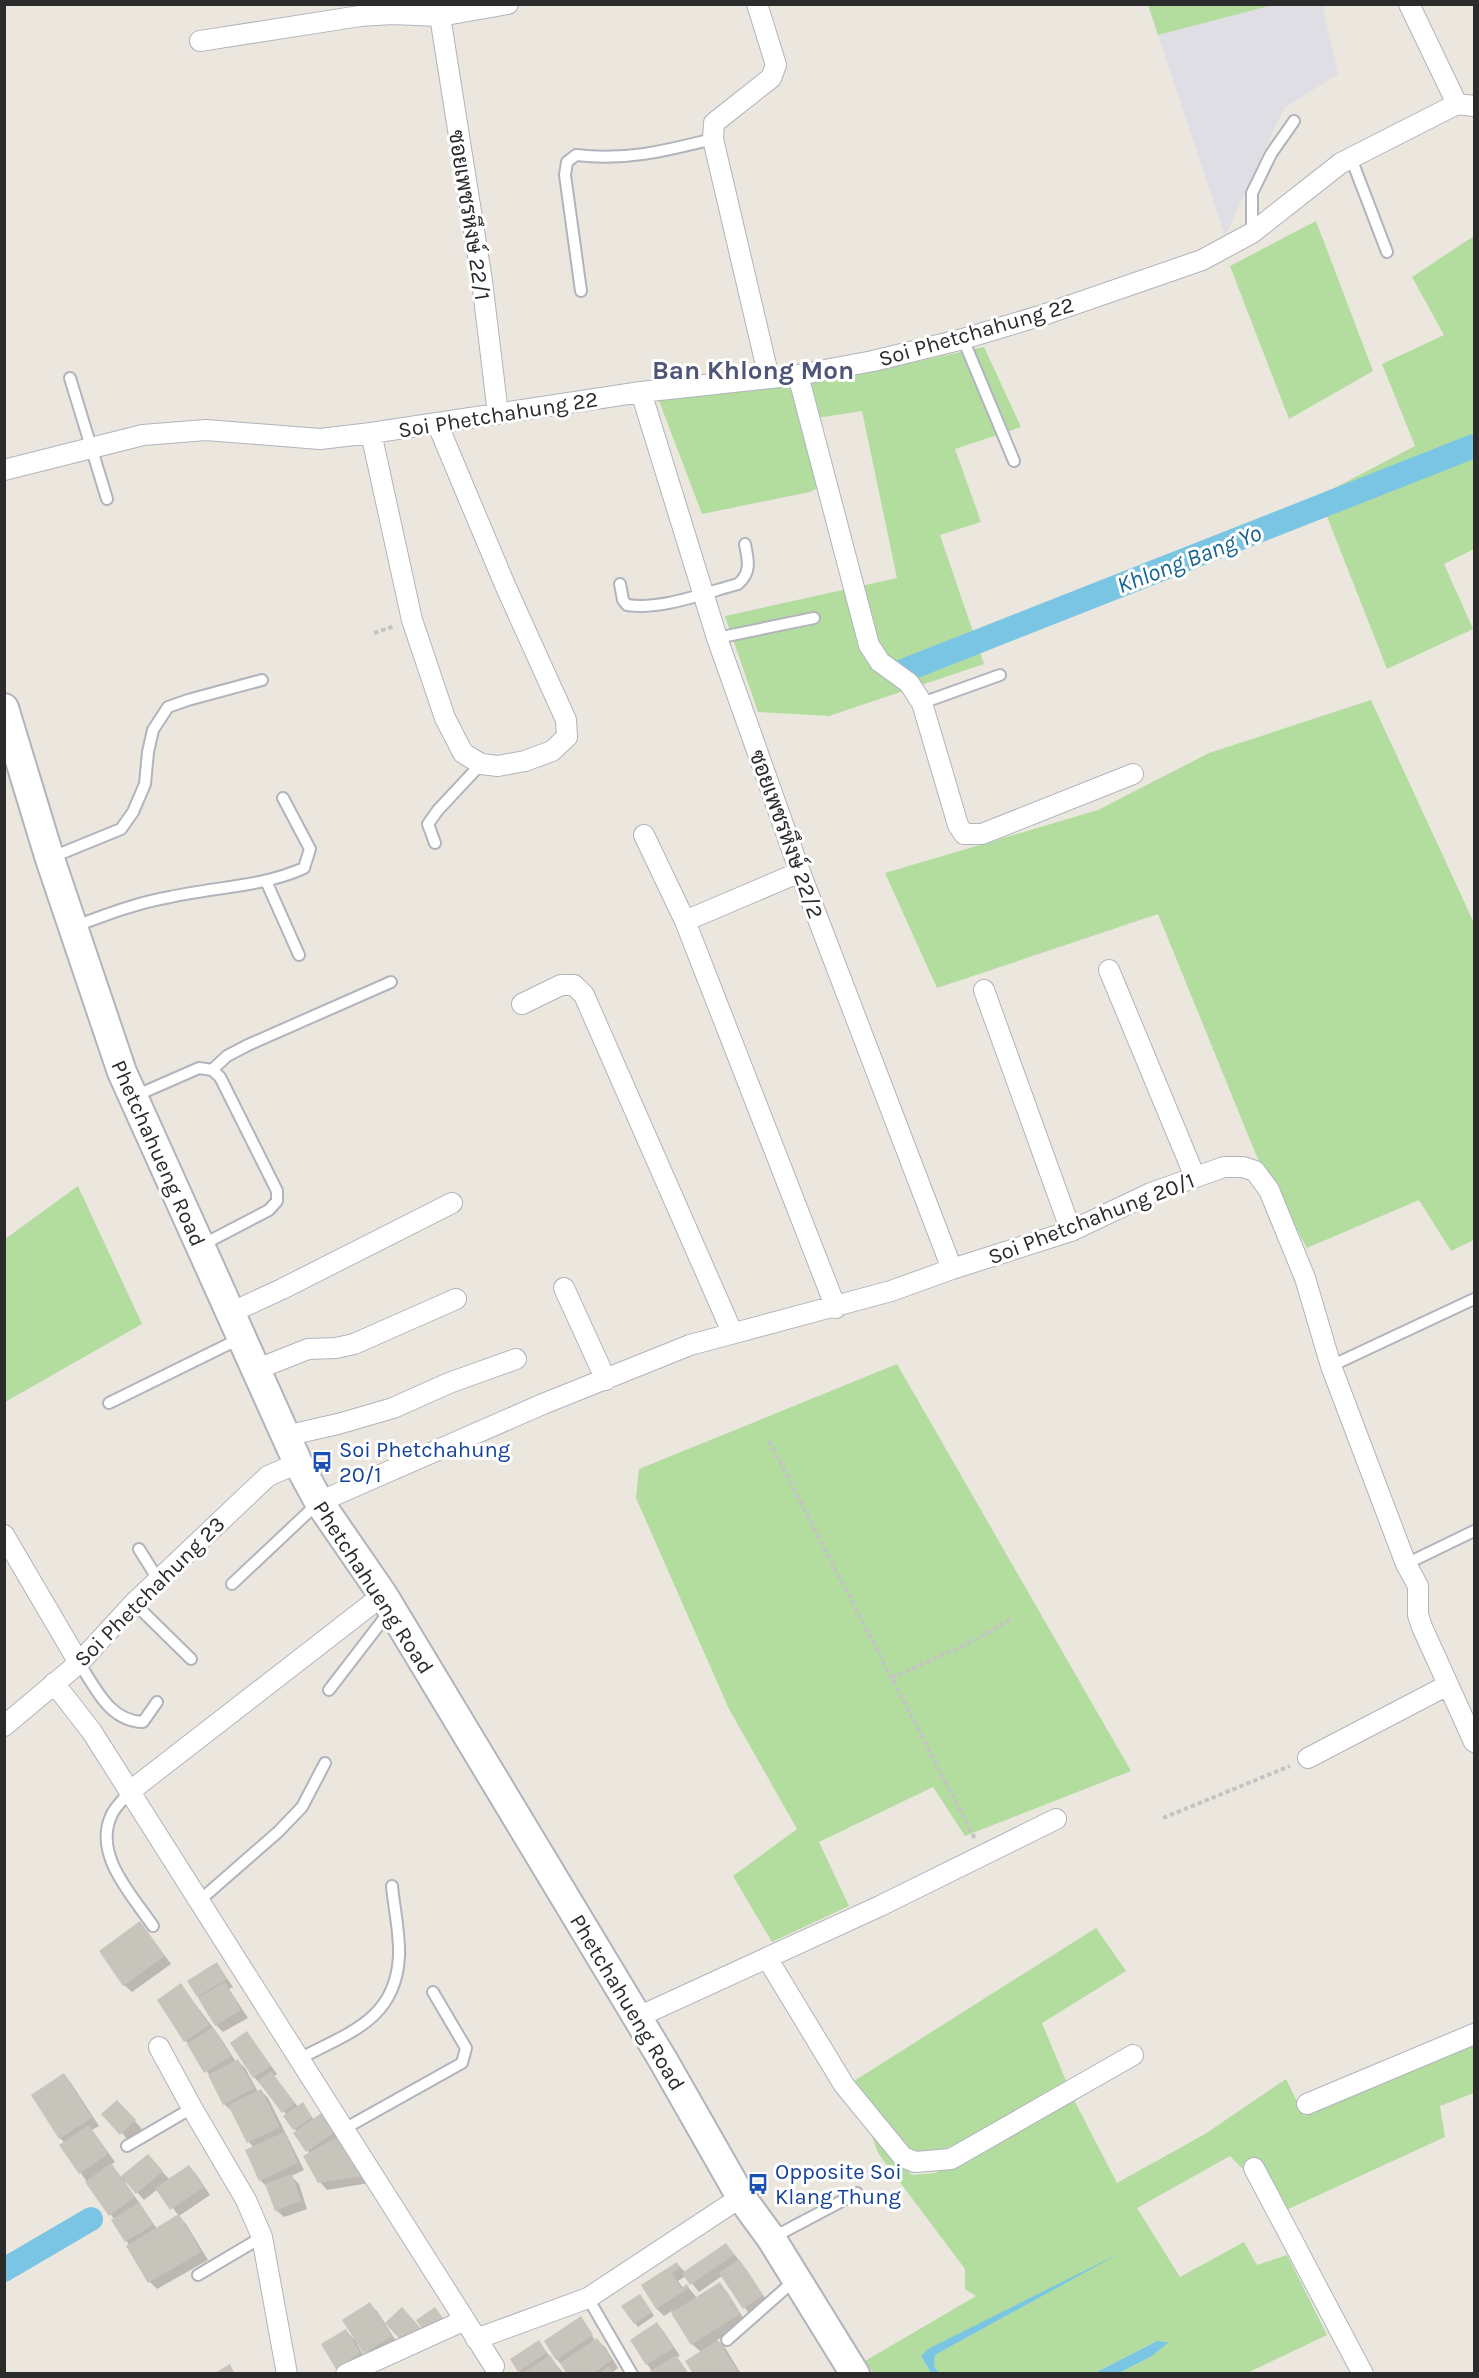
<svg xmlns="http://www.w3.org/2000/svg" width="1479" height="2378" font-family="Karla,Sarabun,sans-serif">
<rect width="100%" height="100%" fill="#ebe6de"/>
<path fill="#e0dee5" d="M 1273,5 L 1322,5 L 1338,74 L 1284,108 L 1225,236 L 1158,35 Z"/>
<path fill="#b3dd9f" d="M 1148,5 L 1148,4 L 1273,5 L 1158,35 Z
M 1316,221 L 1373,371 L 1289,419 L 1230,266 Z
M 1474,236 L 1474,549 L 1444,564 L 1473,629 L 1387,669 L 1319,496 L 1415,446 L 1382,364 L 1444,335 L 1412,277 Z
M 984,347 L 1021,427 L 955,449 L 981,522 L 940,535 L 984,664 L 829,716 L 758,712 L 725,616 L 897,578 L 862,411 L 817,418 L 832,481 L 810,492 L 702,514 L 658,398 L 805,381 L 881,369 Z
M 1371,700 L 1474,923 L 1474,1240 L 1451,1251 L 1419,1200 L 1307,1248 L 1257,1157 L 1158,914 L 937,988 L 885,873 L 1098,810 L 1209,753 Z
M 78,1186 L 142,1324 L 5,1402 L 5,1239 Z
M 897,1364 L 1131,1771 L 965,1836 L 933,1787 L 819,1842 L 849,1906 L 772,1942 L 733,1876 L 797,1829 L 729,1709 L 636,1498 L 639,1469 Z
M 1096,1928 L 1126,1971 L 1042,2023 L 1067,2083 L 952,2146 L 921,2156 L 897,2139 L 854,2081 Z
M 1474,2043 L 1474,2093 L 1440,2106 L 1445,2137 L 1284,2211 L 1230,2156 L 1137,2208 L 1180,2277 L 1244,2242 L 1257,2265 L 1287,2255 L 1327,2335 L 1247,2373 L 1119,2373 L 1152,2356 L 1168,2342 L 1157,2341 L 1095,2373 L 939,2374 L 934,2366 L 935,2355 L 1103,2262 L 921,2356 L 931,2373 L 873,2373 L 865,2361 L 976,2296 L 965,2289 L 965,2269 L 878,2153 L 872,2136 L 912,2175 L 935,2173 L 1073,2098 L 1117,2183 L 1205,2134 L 1286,2079 L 1304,2116 Z"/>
<path fill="#7ac5e4" d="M 1122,2252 L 935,2355 L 934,2366 L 939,2373 L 931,2373 L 921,2356 L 928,2349 Z
M 1157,2341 L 1169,2342 L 1152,2356 L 1119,2373 L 1095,2373 Z"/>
<path fill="#0003" fill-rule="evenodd" d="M 140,1923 L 171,1964 L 132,1992 L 124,1985 Z
M 217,1964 L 233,1987 L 229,1989 L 248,2018 L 223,2032 L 216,2025 L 198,1996 Z
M 181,1985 L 220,2037 L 236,2062 L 238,2061 L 245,2068 L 258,2092 L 261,2091 L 268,2098 L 304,2170 L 291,2176 L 299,2184 L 307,2209 L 284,2217 L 276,2210 L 268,2188 L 260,2180 L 254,2148 L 249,2142 L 233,2112 L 224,2104 L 210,2076 L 186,2041 Z
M 247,2033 L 277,2074 L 274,2076 L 298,2107 L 306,2108 L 314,2120 L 323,2114 L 369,2183 L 327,2190 L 320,2182 L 310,2154 L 295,2133 L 297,2132 L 285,2116 L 287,2115 L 254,2077 Z
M 64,2075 L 71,2083 L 99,2126 L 92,2130 L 115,2162 L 111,2165 L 122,2178 L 148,2156 L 170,2180 L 189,2167 L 196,2174 L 210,2195 L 179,2216 L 186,2224 L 208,2260 L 157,2289 L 150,2282 L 114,2219 L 61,2146 L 65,2143 L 60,2138 ZM 127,2181 L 144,2200 L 158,2189 L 179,2216 L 157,2229 L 125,2182 Z
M 124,2109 L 142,2129 L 129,2141 L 122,2133 Z
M 726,2244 L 746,2269 L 769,2304 L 751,2316 L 722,2276 L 699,2292 L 686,2276 L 678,2281 L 683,2288 L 687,2286 L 697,2298 L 720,2284 L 727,2292 L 746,2322 L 717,2340 L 726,2349 L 741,2374 L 694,2374 L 701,2352 L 692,2344 L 672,2311 L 664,2316 L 657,2309 L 643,2286 L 677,2264 L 685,2272 Z
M 643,2299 L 654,2316 L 638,2327 L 635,2323 Z
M 370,2304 L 377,2311 L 398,2344 L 373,2361 L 359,2343 L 357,2344 L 367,2361 L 343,2374 L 337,2368 L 345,2330 L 356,2341 Z
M 581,2318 L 587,2325 L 585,2325 L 596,2342 L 598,2341 L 605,2347 L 618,2368 L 613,2372 L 614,2374 L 568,2374 L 557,2359 Z
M 657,2324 L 664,2332 L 680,2356 L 677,2357 L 689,2374 L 654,2374 L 647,2364 L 632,2341 Z
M 539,2342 L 550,2357 L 564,2374 L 522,2374 L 519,2371 Z"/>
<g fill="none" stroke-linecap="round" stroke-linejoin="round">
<path stroke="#7ac5e4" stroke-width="24" d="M 903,671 L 1474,446
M 4,2270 L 91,2219"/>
</g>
<path fill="#c7c4bc" d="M 140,1921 L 165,1956 L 123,1986 L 99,1951 Z
M 217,1962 L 227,1979 L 197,1997 L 187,1981 Z
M 225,1982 L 241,2010 L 215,2026 L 198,1998 Z
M 181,1983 L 209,2025 L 184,2042 L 157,2000 Z
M 213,2027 L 231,2056 L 204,2073 L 187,2044 Z
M 247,2031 L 271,2066 L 253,2078 L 230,2043 Z
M 238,2059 L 254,2088 L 223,2105 L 208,2075 Z
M 271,2071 L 295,2103 L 282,2113 L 258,2081 Z
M 64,2073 L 92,2118 L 59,2139 L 31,2095 Z
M 261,2089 L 280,2127 L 247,2143 L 228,2105 Z
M 117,2100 L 136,2120 L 120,2135 L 101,2114 Z
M 303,2102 L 312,2117 L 293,2130 L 283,2116 Z
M 323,2112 L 336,2131 L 306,2152 L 293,2133 Z
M 89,2125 L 108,2154 L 79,2174 L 59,2145 Z
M 284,2132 L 298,2163 L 259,2181 L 245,2150 Z
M 339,2136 L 363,2176 L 318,2183 L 303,2156 Z
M 148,2154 L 163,2171 L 136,2194 L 121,2176 Z
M 111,2163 L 135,2197 L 109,2216 L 85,2182 Z
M 189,2165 L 204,2187 L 170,2210 L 155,2188 Z
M 292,2174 L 301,2201 L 275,2211 L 265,2184 Z
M 139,2202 L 153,2225 L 125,2242 L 111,2220 Z
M 179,2214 L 201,2252 L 148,2283 L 126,2246 Z
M 726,2243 L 734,2255 L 690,2285 L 682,2273 Z
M 739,2259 L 763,2295 L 743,2309 L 719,2273 Z
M 677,2262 L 680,2267 L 672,2273 L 681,2288 L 687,2284 L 689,2288 L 656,2309 L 641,2285 Z
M 720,2282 L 740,2314 L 691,2345 L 671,2313 Z
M 640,2294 L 652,2312 L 634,2324 L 621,2306 Z
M 370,2302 L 392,2336 L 364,2354 L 342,2320 Z
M 402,2307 L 425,2333 L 408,2348 L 385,2323 Z
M 435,2307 L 447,2324 L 428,2337 L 416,2320 Z
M 581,2316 L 593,2335 L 556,2360 L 544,2341 Z
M 657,2322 L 674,2348 L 646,2365 L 630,2340 Z
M 346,2329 L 360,2353 L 336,2369 L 321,2344 Z
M 597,2338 L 612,2360 L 592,2374 L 567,2374 L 560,2363 Z
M 539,2340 L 547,2353 L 518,2372 L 510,2359 Z
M 718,2340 L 737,2370 L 731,2374 L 693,2374 L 685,2361 Z
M 550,2355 L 562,2374 L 522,2374 Z
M 676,2355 L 688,2374 L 652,2374 L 650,2371 Z
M 230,2364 L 235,2374 L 213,2374 Z
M 609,2366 L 614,2374 L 598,2374 Z"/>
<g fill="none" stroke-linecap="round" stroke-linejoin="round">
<defs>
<path id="service" d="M 1351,158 L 1387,252
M 1252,233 L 1252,193 L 1271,154 L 1294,121
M 581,291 L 565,175 L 567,162 L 576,155 C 626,161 665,151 713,139
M 963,339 L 1014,461
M 70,378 L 107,499
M 620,584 L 623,600 L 627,605 C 663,610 704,593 738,584 C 752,572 748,560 745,544
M 717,638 L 814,618
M 922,703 L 1000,675
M 435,843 L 428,824 L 438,810 L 481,764
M 50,858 L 121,829 L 133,812 L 145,784 L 148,752 L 153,730 L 168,707 L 188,700 L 262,680
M 266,881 L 299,955
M 73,927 C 105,915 136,903 170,897 C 215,887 262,887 304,868 L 310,849 L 283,798
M 212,1070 L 227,1056 L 248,1045 L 391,982
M 135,1096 L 199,1068 L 212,1070 L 220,1077 L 277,1191 L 277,1201 L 269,1210 L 200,1246
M 1331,1366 L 1474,1299
M 109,1403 L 241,1338
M 139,1549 L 159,1581
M 1406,1564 L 1474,1531
M 232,1584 L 317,1504
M 134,1603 L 191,1659
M 79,1663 C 96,1688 109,1721 143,1722 L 157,1702
M 329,1690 L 389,1612
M 129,1792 C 124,1799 116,1806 112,1814 C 92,1854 132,1895 153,1926
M 199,1901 L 278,1832 L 302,1807 L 325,1763
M 299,2059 C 348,2033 396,2020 399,1956 C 400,1933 394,1908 392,1886
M 344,2129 L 462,2063 L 466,2048 L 433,1992
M 127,2146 L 192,2108
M 772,2238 L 857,2193
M 198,2275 L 262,2237
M 588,2298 L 632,2374
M 727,2340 L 796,2279"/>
<path id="minor" d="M 757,4 L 776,65 L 771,78 L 714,123 L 713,139 L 769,378
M 1409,4 L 1457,104
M 440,16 L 482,281 L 498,414
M 200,41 L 360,16 L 392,14 L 440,16 L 508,4
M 798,375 L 869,645 L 880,662 L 909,683 L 922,703 L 958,825 L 964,834 L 982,834 L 1133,774
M 641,392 L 717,638 L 800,872 L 952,1269
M 371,433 L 412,620 L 445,718 L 463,753 L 481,764 L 498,766 L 525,761 L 552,751 L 567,737 L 566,720 L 505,585 L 437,423
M 4,470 L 143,435 L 206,430 L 320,439 L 371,433 L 641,392 L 798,375 L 873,361 L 963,339 L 1043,315 L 1202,260 L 1252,233 L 1341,163 L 1457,104 L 1474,106
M 644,835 L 685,921
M 800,872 L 685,921 L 836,1308
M 1109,970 L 1195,1177
M 984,990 L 1071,1231
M 522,1004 L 561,985 L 574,985 L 584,995 L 732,1332
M 564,1288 L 606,1380
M 230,1313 L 282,1289 L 452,1203
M 255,1370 L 308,1349 L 336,1348 L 354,1344 L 456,1299
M 285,1436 L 338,1424 L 393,1408 L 449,1383 L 516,1359
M 319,1502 L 543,1404 L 690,1345 L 891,1291 L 952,1269 L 1071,1231 L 1151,1193 L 1224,1167 L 1243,1167 L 1255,1171 L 1269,1190 L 1305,1278 L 1331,1366 L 1406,1564 L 1418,1586 L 1418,1615 L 1422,1627 L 1474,1742
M 4,1535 L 79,1663
M 54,1683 L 92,1732 L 494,2366
M 4,1726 L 79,1663 L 134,1603 L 268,1476 L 298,1463
M 1308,1758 L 1448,1685
M 129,1792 L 383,1595
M 767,1958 L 844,2085 L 903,2157 L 915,2162 L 951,2159 L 1133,2055
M 638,2017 L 880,1906 L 1056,1819
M 159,2047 L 192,2108 L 246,2200 L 262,2237 L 287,2374
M 1307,2104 L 1474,2034
M 1254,2168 L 1363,2374
M 476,2339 L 588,2298 L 741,2197
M 346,2374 L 465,2320"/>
<path id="secondary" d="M 4,708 L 50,859 L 122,1072 L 298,1463 L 319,1502 L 383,1595 L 663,2060 L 741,2197 L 771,2238 L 855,2374"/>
</defs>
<use href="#service" stroke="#b1b4bd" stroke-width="14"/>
<use href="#minor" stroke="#b1b4bd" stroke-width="22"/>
<use href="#secondary" stroke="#b1b4bd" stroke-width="32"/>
<path stroke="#c4c4c4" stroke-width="4" stroke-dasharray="4.5 3" stroke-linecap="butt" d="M 374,633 L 395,626
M 769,1441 L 975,1839
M 892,1678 L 977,1639 L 1011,1619
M 1163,1818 L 1290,1766"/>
<use href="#service" stroke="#fff" stroke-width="10"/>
<use href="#minor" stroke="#fff" stroke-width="20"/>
<use href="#secondary" stroke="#fff" stroke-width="28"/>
</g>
<defs>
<symbol id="bus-bare" viewBox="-9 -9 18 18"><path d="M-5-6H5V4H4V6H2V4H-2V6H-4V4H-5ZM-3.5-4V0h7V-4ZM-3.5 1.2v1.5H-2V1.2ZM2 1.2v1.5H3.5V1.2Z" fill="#1a4fb4" stroke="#fff" stroke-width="2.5" paint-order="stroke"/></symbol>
</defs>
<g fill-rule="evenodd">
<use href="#bus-bare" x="307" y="1447" width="30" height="30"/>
<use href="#bus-bare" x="743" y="2169" width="30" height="30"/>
</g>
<g text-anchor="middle" stroke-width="6" stroke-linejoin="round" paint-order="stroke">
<g font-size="22" fill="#2b2b2b" stroke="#fff">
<text transform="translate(470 215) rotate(81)" y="8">ซอยเพชรหึงษ์ 22/1</text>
<text transform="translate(976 331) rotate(-16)" y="8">Soi Phetchahung 22</text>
<text transform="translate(498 414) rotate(-9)" y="8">Soi Phetchahung 22</text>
<text transform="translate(787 834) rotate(70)" y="8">ซอยเพชรหึงษ์ 22/2</text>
<text transform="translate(159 1153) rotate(66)" y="8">Phetchahueng Road</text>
<text transform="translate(1091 1218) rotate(-21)" y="8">Soi Phetchahung 20/1</text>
<text transform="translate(374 1587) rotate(57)" y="8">Phetchahueng Road</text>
<text transform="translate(149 1591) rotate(-45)" y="8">Soi Phetchahung 23</text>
<text transform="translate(628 2002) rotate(59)" y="8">Phetchahueng Road</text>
</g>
<g font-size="22" fill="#164399" stroke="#fff" text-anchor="start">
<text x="339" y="1457">Soi Phetchahung<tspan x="339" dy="25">20/1</tspan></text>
<text x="775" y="2179">Opposite Soi<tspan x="775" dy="25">Klang Thung</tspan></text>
</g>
<g font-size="24" font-style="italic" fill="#196491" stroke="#fff">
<text transform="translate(1189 559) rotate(-21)" y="8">Khlong Bang Yo</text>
</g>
<g font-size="26" font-weight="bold" fill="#4f5578" stroke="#fff">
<text x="753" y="379">Ban Khlong Mon</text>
</g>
</g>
<rect width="1479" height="2378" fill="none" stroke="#2b2b2b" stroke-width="12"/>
</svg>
